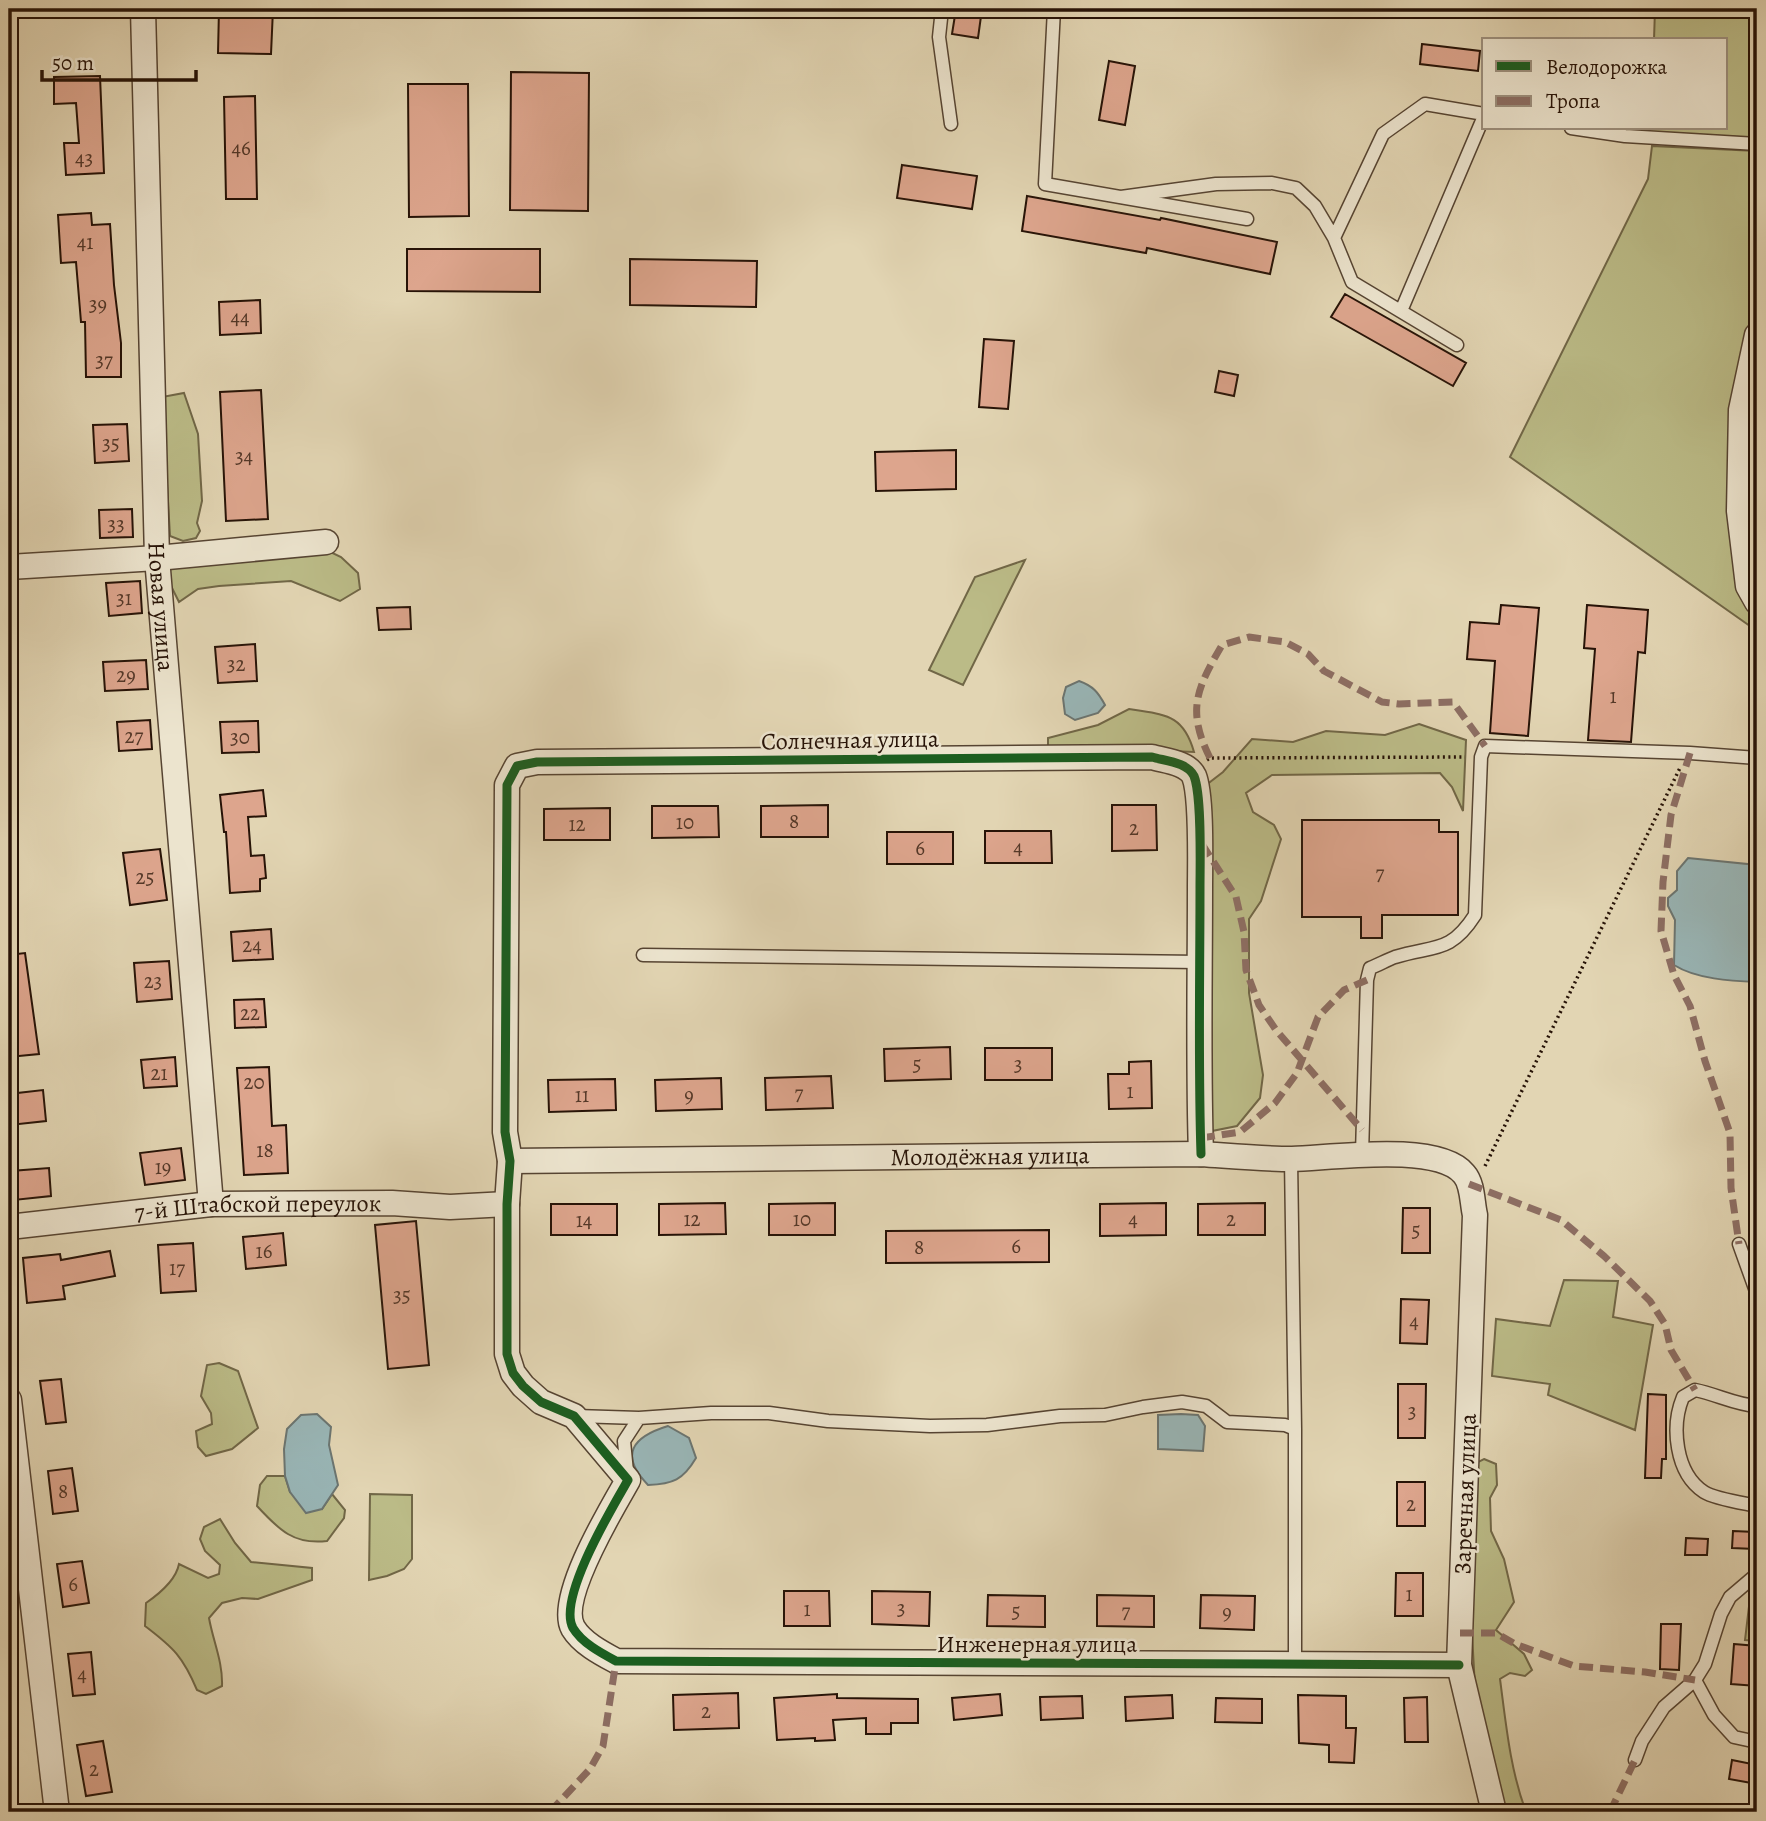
<svg xmlns="http://www.w3.org/2000/svg" width="1766" height="1821" font-family="Alegreya,serif">
<rect width="100%" height="100%" fill="#e2d5b3"/>
<filter id="stains"><feTurbulence type="fractalNoise" baseFrequency=".00286" numOctaves="4"/><feColorMatrix values="0 0 0 0 .2 0 0 0 0 .09 0 0 0 0 .02 0 0 0 .5 -.17"/></filter>
<radialGradient id="worn" r=".72"><stop offset=".6" stop-color="#630" stop-opacity="0"/><stop offset="1" stop-color="#630" stop-opacity=".3"/></radialGradient>
<path fill="#bbbb87" stroke="#716747" stroke-width="2" d="M 1655,9 L 1757,9 L 1757,138 L 1649,132 L 1650,128 L 1726,128 L 1726,40 L 1654,40 Z
M 1652,146 L 1757,151 L 1757,305 L 1734,411 L 1742,585 L 1757,631 L 1510,457 L 1648,179 Z
M 184,393 L 198,434 L 202,501 L 197,523 L 200,531 L 196,538 L 183,541 L 170,536 L 162,397 Z
M 320,547 L 341,557 L 358,573 L 360,589 L 340,601 L 291,581 L 219,586 L 198,589 L 179,602 L 169,582 L 166,563 Z
M 1025,560 L 963,685 L 929,670 L 975,577 Z
M 1129,709 C 1164,715 1183,713 1194,752 L 1048,746 L 1048,738 L 1098,725 Z
M 1419,724 L 1466,740 L 1463,811 L 1452,787 L 1440,773 L 1272,775 L 1246,793 L 1253,812 L 1274,825 L 1281,839 L 1261,901 L 1249,919 L 1249,993 L 1263,1075 L 1260,1098 L 1237,1126 L 1207,1132 L 1201,789 L 1223,772 L 1252,739 L 1293,742 L 1326,731 L 1385,735 Z
M 1564,1280 L 1618,1281 L 1613,1317 L 1653,1325 L 1635,1430 L 1548,1395 L 1550,1384 L 1492,1376 L 1496,1319 L 1550,1326 Z
M 219,1363 L 238,1371 L 258,1428 L 232,1449 L 206,1456 L 198,1447 L 196,1431 L 212,1424 L 211,1413 L 201,1396 L 207,1365 Z
M 1484,1459 L 1496,1464 L 1497,1485 L 1490,1498 L 1491,1531 L 1504,1559 L 1514,1602 L 1496,1630 L 1524,1654 L 1532,1670 L 1525,1676 L 1510,1673 L 1500,1679 C 1506,1724 1510,1769 1526,1812 L 1504,1812 L 1475,1688 L 1471,1615 L 1474,1464 Z
M 267,1476 L 285,1476 L 290,1492 L 322,1509 L 332,1494 L 345,1510 L 344,1518 L 327,1541 C 294,1545 279,1530 257,1506 L 260,1485 Z
M 370,1494 L 412,1495 L 412,1559 L 404,1569 L 387,1576 L 369,1580 Z
M 220,1519 L 235,1543 L 251,1562 L 312,1568 L 312,1580 L 258,1599 L 242,1598 L 222,1603 L 209,1618 C 213,1641 223,1662 222,1686 L 206,1694 L 197,1690 C 183,1657 174,1648 145,1626 L 146,1603 C 159,1594 176,1580 179,1564 L 208,1578 L 219,1574 L 220,1565 L 205,1551 L 200,1539 L 204,1527 Z
M 1750,1598 L 1757,1598 L 1757,1641 L 1745,1640 Z"/>
<path fill="#99b6b7" stroke="#6b7571" stroke-width="2" d="M 1079,681 C 1093,686 1098,692 1105,705 L 1098,713 L 1075,720 L 1065,714 L 1063,698 L 1066,687 Z
M 1688,858 L 1757,865 L 1757,982 C 1731,981 1696,979 1674,965 L 1675,920 L 1668,906 L 1668,898 L 1677,890 L 1677,871 Z
M 317,1414 L 331,1427 L 329,1445 L 338,1485 L 322,1509 L 306,1513 L 290,1492 L 285,1476 L 284,1449 L 287,1429 L 301,1415 Z
M 1181,1414 L 1198,1415 L 1205,1426 L 1203,1451 L 1158,1449 L 1158,1415 Z
M 668,1426 L 689,1438 L 696,1458 C 683,1480 673,1484 648,1485 C 619,1455 632,1437 668,1426 Z"/>
<path fill="#dda58d" stroke="#271307" stroke-width="2" d="M 219,9 L 273,9 L 271,54 L 218,53 Z
M 956,9 L 982,9 L 978,38 L 952,34 Z
M 1422,44 L 1480,51 L 1478,71 L 1420,64 Z
M 1109,61 L 1135,66 L 1125,125 L 1099,120 Z
M 511,72 L 589,73 L 588,211 L 510,210 Z
M 100,76 L 104,173 L 66,175 L 64,143 L 79,143 L 76,103 L 54,104 L 54,77 Z
M 408,84 L 468,84 L 469,216 L 409,217 Z
M 255,96 L 257,199 L 226,199 L 224,97 Z
M 902,165 L 977,176 L 972,209 L 897,198 Z
M 1027,196 L 1160,220 L 1161,218 L 1277,242 L 1270,274 L 1147,248 L 1146,253 L 1022,231 Z
M 91,213 L 92,225 L 110,224 L 114,285 L 121,343 L 121,377 L 86,377 L 85,322 L 81,322 L 76,262 L 61,263 L 58,215 Z
M 407,249 L 540,249 L 540,292 L 407,291 Z
M 630,259 L 757,261 L 756,307 L 630,305 Z
M 1345,294 L 1466,363 L 1453,386 L 1331,317 Z
M 260,300 L 261,333 L 220,335 L 219,302 Z
M 984,339 L 1014,341 L 1008,409 L 979,407 Z
M 1219,371 L 1238,375 L 1234,396 L 1215,392 Z
M 261,390 L 268,519 L 226,521 L 220,392 Z
M 127,424 L 129,461 L 95,463 L 93,425 Z
M 956,450 L 956,489 L 876,491 L 875,452 Z
M 132,509 L 133,537 L 100,538 L 99,510 Z
M 140,581 L 142,613 L 109,616 L 106,583 Z
M 1501,605 L 1539,608 L 1528,736 L 1490,733 L 1495,661 L 1467,659 L 1470,622 L 1499,624 Z
M 1587,605 L 1648,610 L 1645,653 L 1638,652 L 1631,742 L 1588,740 L 1595,649 L 1584,648 Z
M 410,607 L 411,629 L 379,630 L 377,608 Z
M 255,644 L 257,681 L 218,683 L 215,647 Z
M 146,660 L 148,689 L 105,691 L 103,662 Z
M 150,720 L 152,749 L 119,751 L 117,722 Z
M 258,721 L 259,752 L 222,753 L 220,722 Z
M 263,790 L 266,816 L 248,817 L 251,856 L 264,855 L 266,878 L 260,879 L 260,891 L 230,893 L 226,832 L 224,832 L 220,795 Z
M 828,805 L 828,837 L 761,837 L 761,806 Z
M 1112,805 L 1156,805 L 1157,850 L 1112,851 Z
M 652,806 L 718,806 L 719,837 L 652,838 Z
M 610,808 L 610,840 L 544,840 L 544,809 Z
M 1302,820 L 1439,820 L 1439,832 L 1458,832 L 1458,915 L 1382,915 L 1382,938 L 1361,938 L 1361,917 L 1302,917 Z
M 985,831 L 1051,831 L 1052,863 L 985,863 Z
M 887,832 L 953,832 L 953,864 L 887,864 Z
M 160,849 L 167,900 L 130,905 L 123,853 Z
M 271,929 L 273,959 L 233,961 L 231,932 Z
M 25,953 L 39,1054 L 9,1057 L 9,955 Z
M 169,961 L 172,999 L 137,1002 L 134,963 Z
M 264,999 L 266,1027 L 235,1028 L 234,1000 Z
M 950,1047 L 951,1079 L 885,1081 L 884,1049 Z
M 985,1048 L 1052,1048 L 1052,1080 L 985,1080 Z
M 175,1057 L 177,1086 L 144,1088 L 141,1060 Z
M 1151,1061 L 1152,1108 L 1109,1109 L 1108,1074 L 1129,1074 L 1129,1062 Z
M 269,1067 L 272,1126 L 286,1125 L 288,1173 L 244,1175 L 237,1068 Z
M 831,1076 L 833,1108 L 766,1110 L 765,1078 Z
M 721,1078 L 722,1109 L 656,1111 L 655,1080 Z
M 615,1079 L 616,1110 L 549,1112 L 548,1080 Z
M 43,1090 L 46,1121 L 10,1125 L 9,1094 Z
M 181,1148 L 185,1180 L 145,1185 L 140,1153 Z
M 49,1168 L 51,1196 L 14,1200 L 11,1171 Z
M 725,1203 L 726,1234 L 659,1235 L 659,1204 Z
M 835,1203 L 835,1235 L 769,1235 L 769,1204 Z
M 1166,1203 L 1166,1235 L 1100,1236 L 1100,1204 Z
M 1265,1203 L 1265,1235 L 1198,1235 L 1198,1204 Z
M 551,1204 L 617,1204 L 617,1235 L 551,1235 Z
M 1403,1208 L 1430,1208 L 1430,1253 L 1402,1253 Z
M 416,1221 L 429,1365 L 388,1369 L 375,1225 Z
M 1049,1230 L 1049,1262 L 886,1263 L 886,1231 Z
M 283,1233 L 286,1265 L 246,1269 L 243,1237 Z
M 193,1243 L 196,1291 L 161,1293 L 158,1245 Z
M 110,1251 L 115,1276 L 63,1286 L 65,1299 L 27,1303 L 23,1258 L 60,1254 L 61,1260 Z
M 1401,1299 L 1429,1300 L 1427,1344 L 1400,1343 Z
M 61,1379 L 66,1422 L 46,1424 L 40,1381 Z
M 1398,1384 L 1426,1384 L 1425,1438 L 1398,1438 Z
M 1648,1394 L 1666,1395 L 1666,1459 L 1662,1459 L 1661,1478 L 1645,1478 Z
M 72,1468 L 78,1511 L 53,1514 L 48,1471 Z
M 1397,1482 L 1425,1482 L 1425,1526 L 1397,1526 Z
M 1733,1531 L 1755,1532 L 1755,1549 L 1732,1548 Z
M 1686,1538 L 1708,1539 L 1707,1555 L 1685,1555 Z
M 82,1561 L 89,1603 L 63,1607 L 57,1564 Z
M 1396,1573 L 1423,1573 L 1423,1616 L 1395,1616 Z
M 784,1591 L 829,1591 L 830,1626 L 784,1626 Z
M 872,1591 L 930,1592 L 929,1626 L 872,1624 Z
M 988,1595 L 1045,1596 L 1045,1627 L 987,1626 Z
M 1097,1595 L 1154,1596 L 1154,1627 L 1097,1626 Z
M 1201,1595 L 1255,1596 L 1254,1630 L 1200,1628 Z
M 1661,1624 L 1681,1624 L 1679,1670 L 1660,1669 Z
M 1734,1644 L 1757,1646 L 1757,1686 L 1731,1684 Z
M 91,1652 L 95,1694 L 73,1696 L 68,1654 Z
M 738,1693 L 739,1728 L 674,1730 L 673,1695 Z
M 837,1694 L 837,1698 L 918,1699 L 918,1723 L 891,1723 L 891,1734 L 866,1734 L 866,1718 L 833,1720 L 835,1740 L 815,1741 L 815,1738 L 777,1740 L 774,1698 Z
M 1000,1694 L 1002,1715 L 954,1720 L 952,1698 Z
M 1172,1695 L 1173,1718 L 1126,1721 L 1125,1697 Z
M 1298,1695 L 1346,1696 L 1346,1728 L 1356,1728 L 1354,1763 L 1329,1762 L 1329,1745 L 1299,1743 Z
M 1082,1696 L 1083,1718 L 1041,1720 L 1040,1697 Z
M 1427,1697 L 1428,1742 L 1405,1742 L 1404,1698 Z
M 1216,1698 L 1262,1699 L 1262,1723 L 1215,1722 Z
M 103,1741 L 112,1792 L 86,1796 L 77,1745 Z
M 1732,1760 L 1757,1765 L 1757,1784 L 1729,1779 Z"/>
<g fill="none" stroke-linecap="round" stroke-linejoin="round">
<defs>
<path id="service" d="M 942,9 L 939,37 L 951,124
M 1054,9 L 1045,184 L 1247,219
M 1571,128 L 1625,136 L 1757,144
M 1121,197 L 1216,184 L 1272,183 L 1296,188 L 1315,206 L 1334,238 L 1352,282 L 1457,345
M 1334,238 L 1383,134 L 1425,104 L 1484,114
M 1401,311 L 1484,116
M 643,955 L 1200,962
M 1362,1154 L 1367,980 L 1370,968 C 1378,965 1387,960 1395,957 C 1434,945 1450,954 1475,915 L 1481,757 L 1485,746 L 1690,753 L 1757,758
M 1291,1159 L 1295,1429 L 1295,1664
M 1739,1244 L 1757,1294
M 1757,1406 C 1736,1405 1716,1394 1695,1390 L 1683,1397 C 1671,1426 1675,1473 1704,1492 C 1715,1499 1743,1503 1757,1506
M 576,1416 L 639,1418
M 627,1472 L 624,1441 L 639,1418 L 711,1413 L 769,1413 L 828,1421 L 930,1426 L 987,1425 L 1060,1416 L 1105,1415 L 1143,1407 L 1182,1402 L 1206,1406 L 1227,1422 L 1285,1425 L 1295,1429
M 1695,1680 L 1714,1715 L 1734,1737 L 1757,1742
M 1635,1760 L 1642,1741 L 1664,1707 L 1695,1680 L 1705,1664 L 1721,1614 L 1730,1597 L 1757,1574"/>
<g id="minor">
<path id="s1" d="M 143,9 L 157,558 L 211,1204"/>
<path d="M 1757,335 L 1741,410 L 1739,511 L 1748,586 L 1757,602"/>
<path d="M 9,567 L 157,558 L 326,542"/>
<path d="M 1201,1154 C 1198,1065 1200,976 1200,888 C 1200,863 1202,796 1194,776 C 1187,762 1165,761 1152,757 L 537,762 L 517,766 L 507,785 L 505,1132 L 510,1161 L 507,1204 L 507,1354 L 513,1373 L 523,1386 L 541,1402 L 574,1416 L 628,1480 C 612,1508 557,1599 573,1628 C 582,1643 601,1653 616,1661 L 1459,1665"/>
<path id="s2" d="M 510,1161 L 1201,1154 C 1231,1156 1262,1159 1292,1159 C 1331,1158 1438,1142 1464,1174 C 1473,1184 1472,1203 1475,1215 L 1459,1665 L 1494,1812"/>
<path id="s3" d="M 9,1227 L 211,1204 L 392,1203 L 450,1207 L 507,1204"/>
<path d="M 9,1400 L 57,1812"/>
</g>
</defs>
<use href="#service" stroke="#564432" stroke-width="15"/>
<use href="#minor" stroke="#564432" stroke-width="27"/>
<path stroke="#271307" stroke-width="3.5" stroke-dasharray="2 3.5" stroke-linecap="butt" d="M 1207,760 L 1210,758 L 1465,757
M 1485,1166 L 1680,768"/>
<use href="#service" stroke="#ece4ce" stroke-width="12"/>
<use href="#minor" stroke="#ece4ce" stroke-width="24"/>
<path stroke="#8d6e63" stroke-width="7" stroke-dasharray="14 7" stroke-linecap="butt" d="M 1690,753 L 1671,815 L 1663,882 L 1661,931 L 1674,975 L 1690,1006 L 1705,1061 L 1730,1133 L 1731,1188 L 1739,1244
M 1210,758 C 1186,710 1197,688 1222,645 L 1249,637 L 1285,642 L 1308,654 L 1324,671 L 1382,702 L 1399,704 L 1453,702 L 1485,746
M 1202,844 L 1236,897 L 1244,932 L 1246,970 L 1259,1005 L 1276,1030 L 1362,1130
M 1201,1138 L 1240,1132 L 1275,1103 L 1297,1073 L 1318,1017 L 1344,990 L 1367,980
M 1469,1184 L 1561,1220 L 1604,1256 L 1650,1301 L 1665,1324 L 1671,1350 L 1695,1390
M 1460,1633 L 1496,1633 L 1515,1644 L 1574,1666 L 1645,1672 L 1695,1680
M 550,1812 L 590,1769 L 603,1746 L 616,1661
M 1610,1812 L 1635,1760"/>
<defs>
<path id="cycleway" d="M 1201,1154 C 1198,1065 1200,976 1200,888 C 1200,863 1202,796 1194,776 C 1187,762 1165,761 1152,757 L 537,762 L 517,766 L 507,785 L 505,1132 L 510,1161 L 507,1204 L 507,1354 L 513,1373 L 523,1386 L 541,1402 L 574,1416 L 628,1480 C 612,1508 557,1599 573,1628 C 582,1643 601,1653 616,1661 L 1459,1665"/>
</defs>
<use href="#cycleway" stroke="#ece4ce" stroke-width="13"/>
<use href="#cycleway" stroke="#1b5e20" stroke-width="9"/>
</g>
<g text-anchor="middle" stroke-width="5" stroke-linejoin="round" paint-order="stroke">
<g font-size="21" fill="#543828">
<text x="241" y="155">46</text>
<text x="84" y="165">43</text>
<text x="85" y="249">41</text>
<text x="98" y="311">39</text>
<text x="240" y="324">44</text>
<text x="104" y="367">37</text>
<text x="111" y="450">35</text>
<text x="244" y="463">34</text>
<text x="116" y="531">33</text>
<text x="124" y="605">31</text>
<text x="236" y="671">32</text>
<text x="126" y="682">29</text>
<text x="1613" y="703">1</text>
<text x="134" y="743">27</text>
<text x="240" y="744">30</text>
<text x="794" y="828">8</text>
<text x="685" y="829">10</text>
<text x="577" y="831">12</text>
<text x="1134" y="835">2</text>
<text x="1018" y="854">4</text>
<text x="920" y="855">6</text>
<text x="1380" y="880">7</text>
<text x="145" y="884">25</text>
<text x="252" y="952">24</text>
<text x="153" y="988">23</text>
<text x="250" y="1020">22</text>
<text x="917" y="1071">5</text>
<text x="1018" y="1071">3</text>
<text x="159" y="1080">21</text>
<text x="254" y="1089">20</text>
<text x="1130" y="1098">1</text>
<text x="799" y="1100">7</text>
<text x="582" y="1102">11</text>
<text x="689" y="1102">9</text>
<text x="265" y="1157">18</text>
<text x="163" y="1174">19</text>
<text x="692" y="1226">12</text>
<text x="802" y="1226">10</text>
<text x="1133" y="1226">4</text>
<text x="1231" y="1226">2</text>
<text x="584" y="1227">14</text>
<text x="1416" y="1237">5</text>
<text x="1016" y="1253">6</text>
<text x="919" y="1254">8</text>
<text x="264" y="1258">16</text>
<text x="177" y="1275">17</text>
<text x="402" y="1302">35</text>
<text x="1414" y="1328">4</text>
<text x="1412" y="1418">3</text>
<text x="63" y="1498">8</text>
<text x="1411" y="1511">2</text>
<text x="73" y="1591">6</text>
<text x="1409" y="1601">1</text>
<text x="901" y="1615">3</text>
<text x="807" y="1616">1</text>
<text x="1016" y="1618">5</text>
<text x="1126" y="1618">7</text>
<text x="1227" y="1619">9</text>
<text x="82" y="1681">4</text>
<text x="706" y="1718">2</text>
<text x="94" y="1776">2</text>
</g>
<g font-size="24" fill="#271307" stroke="#ece4ce">
<text dy="8" stroke="none"><textPath href="#s1" startOffset="598">Новая улица</textPath></text>
<text transform="translate(850 740) rotate(-1)" y="8">Солнечная улица</text>
<text dy="8" stroke="none"><textPath href="#s2" startOffset="480">Молодёжная улица</textPath></text>
<text dy="8" stroke="none"><textPath href="#s3" startOffset="250">7-й Штабской переулок</textPath></text>
<text transform="translate(1465 1494) rotate(-88)" y="8">Заречная улица</text>
<text x="1037" y="1652">Инженерная улица</text>
</g>
</g>
<rect width="1766" height="1821" fill="none" stroke="#e2d5b3" stroke-width="35"/>
<rect x="10" y="10" width="1745" height="1800" fill="none" stroke="#271307" stroke-width="3.5"/>
<rect x="18" y="18" width="1731" height="1786" fill="none" stroke="#271307" stroke-width="2"/>
<rect x="1482" y="38" width="245" height="91" fill="#ece4ce" stroke="#9d907e" stroke-width="2"/>
<rect x="1496" y="61" width="35" height="10" fill="#1b5e20" stroke="#9d907e" stroke-width="2"/>
<text x="1546" y="74" font-size="21" fill="#271307">Велодорожка</text>
<rect x="1496" y="96" width="35" height="10" fill="#8d6e63" stroke="#9d907e" stroke-width="2"/>
<text x="1546" y="108" font-size="21" fill="#271307">Тропа</text>
<path d="M42 70v10h154v-10" fill="none" stroke="#271307" stroke-width="3.5"/>
<text x="52" y="70" font-size="21" fill="#271307" stroke="#ece4ce" stroke-width="5" paint-order="stroke">50 m</text>
<rect width="100%" height="100%" filter="url(#stains)"/>
<rect width="100%" height="100%" fill="url(#worn)"/>
</svg>
